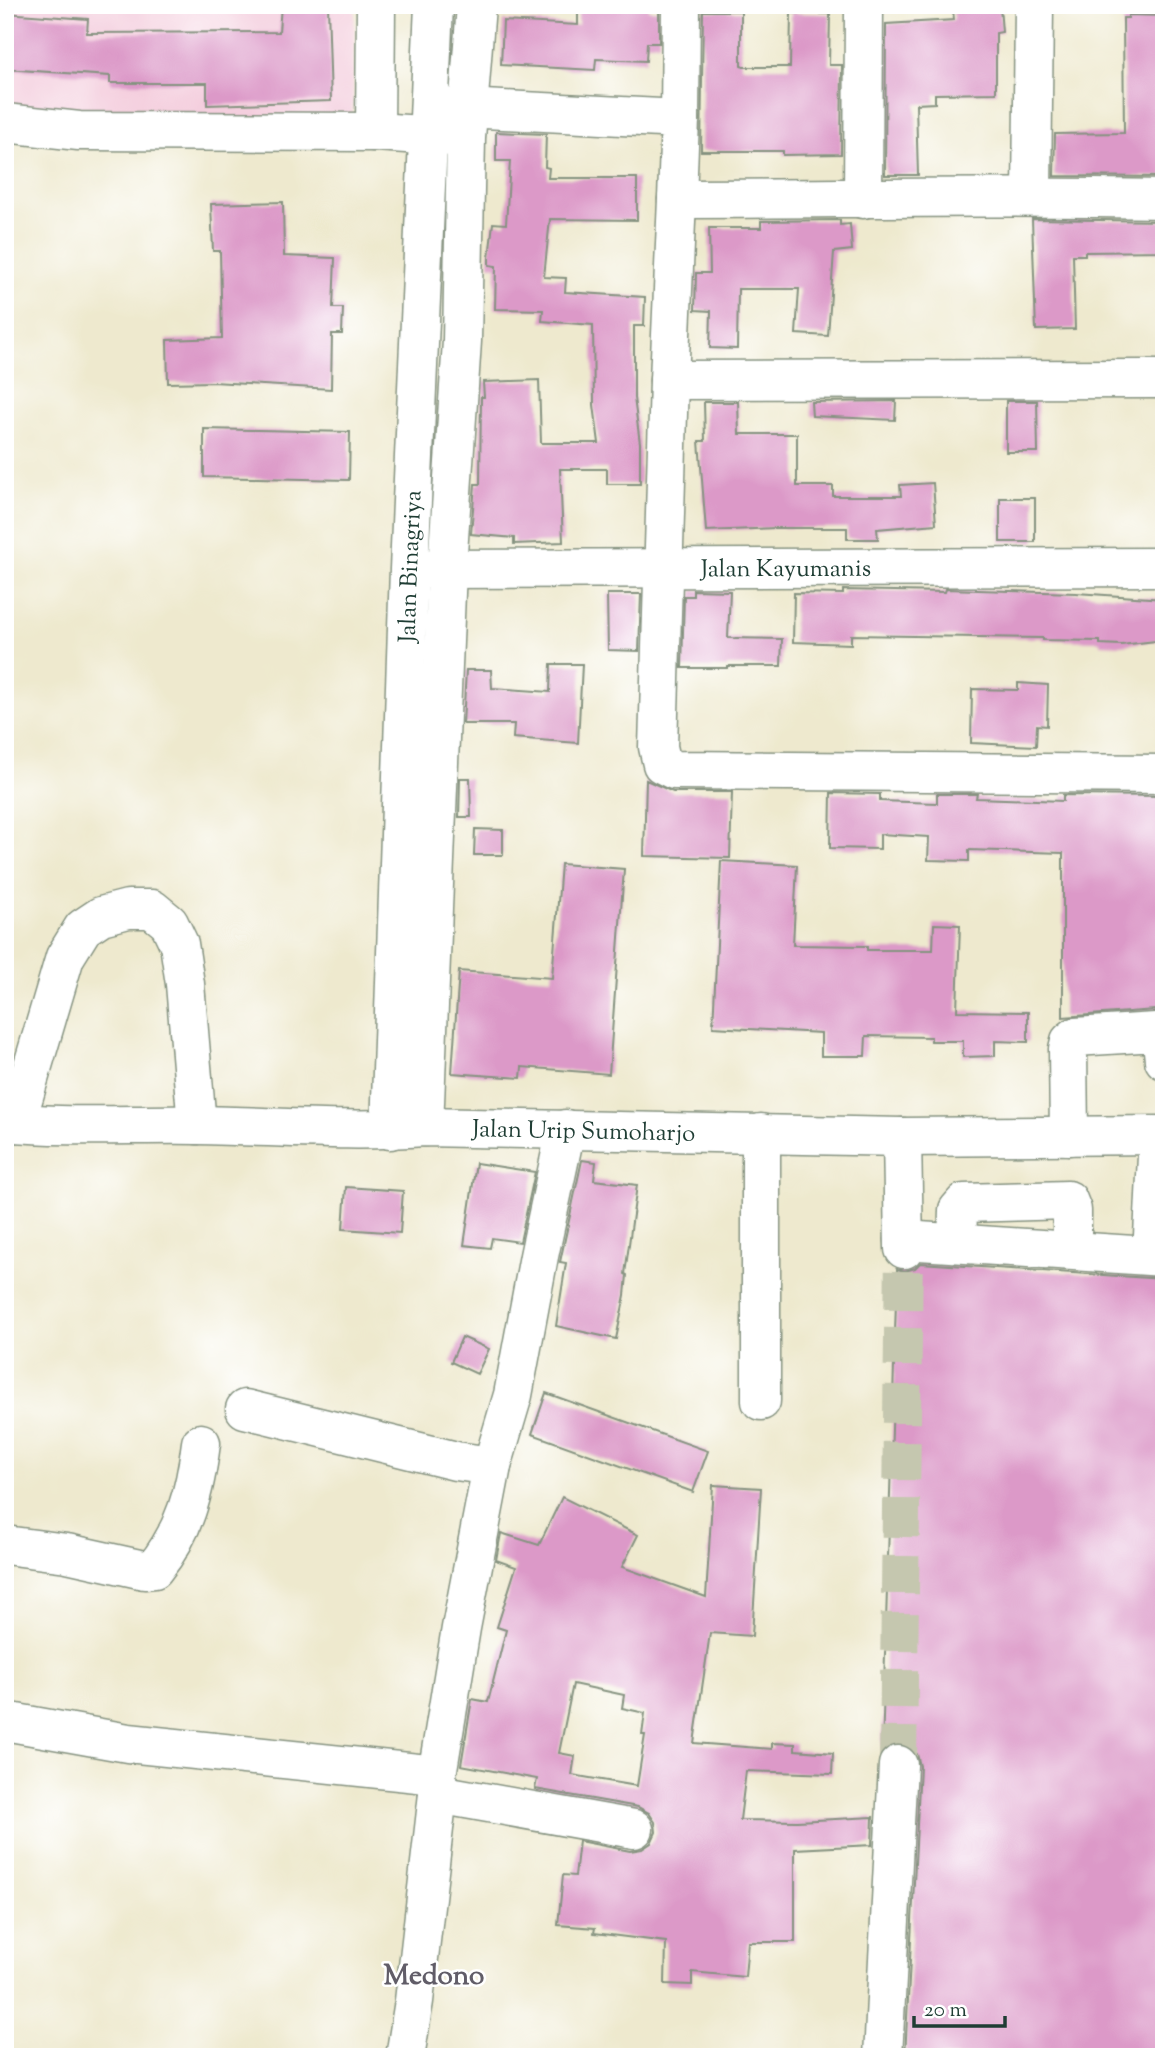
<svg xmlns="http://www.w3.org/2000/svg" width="1169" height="2062" font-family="'Sorts Mill Goudy',serif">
<rect width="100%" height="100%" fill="#fff"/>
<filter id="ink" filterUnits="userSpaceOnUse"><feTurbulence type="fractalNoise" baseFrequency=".0143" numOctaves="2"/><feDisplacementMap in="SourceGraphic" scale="14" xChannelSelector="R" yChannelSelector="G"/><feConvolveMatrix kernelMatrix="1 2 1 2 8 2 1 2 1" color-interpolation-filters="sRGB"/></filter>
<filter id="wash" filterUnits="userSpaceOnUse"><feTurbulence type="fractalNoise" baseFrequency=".00686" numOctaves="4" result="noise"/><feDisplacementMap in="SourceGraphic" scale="28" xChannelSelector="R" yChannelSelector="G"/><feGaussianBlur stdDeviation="1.57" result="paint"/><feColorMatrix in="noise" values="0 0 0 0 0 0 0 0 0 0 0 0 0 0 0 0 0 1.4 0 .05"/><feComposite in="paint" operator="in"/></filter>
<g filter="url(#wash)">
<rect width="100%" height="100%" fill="#eee9ce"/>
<path fill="#f4cfde" d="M 5,5 L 355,5 L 352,144 L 5,137 Z"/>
<g id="blocks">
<path fill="#dc99c8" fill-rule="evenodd" d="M 281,5 L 328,5 L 331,101 L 207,105 L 207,83 L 110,83 L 110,76 L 5,69 L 5,13 L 88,19 L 87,33 L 279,32 Z
M 578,5 L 648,5 L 648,10 L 659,10 L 659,43 L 647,43 L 646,61 L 596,59 L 595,70 L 501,65 L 503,21 L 578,25 Z
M 1000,7 L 1002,32 L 996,33 L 996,93 L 935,94 L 935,103 L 916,104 L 918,175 L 885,175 L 886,24 L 954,20 L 953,10 Z
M 703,11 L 741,11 L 741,66 L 744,67 L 790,67 L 791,13 L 830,14 L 829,65 L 842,65 L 841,154 L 783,155 L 783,151 L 701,151 Z
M 1128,15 L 1164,16 L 1164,177 L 1054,176 L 1055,134 L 1124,133 L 1123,18 L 1128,18 Z
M 496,132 L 546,134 L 545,167 L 549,168 L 548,178 L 637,178 L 637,220 L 550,219 L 544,277 L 566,278 L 565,292 L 645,297 L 644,326 L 634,326 L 634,398 L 640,443 L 640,484 L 607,484 L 607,469 L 560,469 L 563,542 L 514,544 L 514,538 L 471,534 L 475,484 L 480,484 L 481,397 L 484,397 L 483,382 L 539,380 L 541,443 L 599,443 L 594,405 L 593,325 L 542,321 L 543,310 L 495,309 L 496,266 L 489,265 L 489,258 L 493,223 L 506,224 L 510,161 L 496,161 Z
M 283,202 L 284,256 L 335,258 L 333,308 L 343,308 L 342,334 L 332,334 L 331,389 L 213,382 L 168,383 L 167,340 L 222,338 L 220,251 L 213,251 L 211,204 Z
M 1032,219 L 1164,221 L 1164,251 L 1085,252 L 1085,255 L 1073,255 L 1075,329 L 1036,330 Z
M 840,220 L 840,225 L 850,224 L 852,250 L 834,252 L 828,336 L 796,334 L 799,289 L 738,289 L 737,349 L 710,348 L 711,311 L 695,310 L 696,273 L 710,273 L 709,228 L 761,228 L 761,221 Z
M 896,401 L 895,420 L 812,416 L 811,402 Z
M 1006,401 L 1037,401 L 1038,452 L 1006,452 Z
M 704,402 L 738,402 L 739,434 L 797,434 L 797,486 L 833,486 L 833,496 L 901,496 L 900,485 L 933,483 L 936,524 L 877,529 L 878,539 L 847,539 L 847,528 L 775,528 L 706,531 L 699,441 L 705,441 Z
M 204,429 L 350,432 L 349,480 L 204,477 Z
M 1000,498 L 1035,498 L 1035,542 L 1000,542 Z
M 946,589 L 1076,593 L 1164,599 L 1164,640 L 1121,645 L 1100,644 L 1100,641 L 1043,640 L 1043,638 L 851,635 L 851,644 L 793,642 L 794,593 L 843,594 L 843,590 L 945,592 Z
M 693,590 L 730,591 L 728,638 L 782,639 L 781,666 L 727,666 L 727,668 L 682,668 L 684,596 L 693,596 Z
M 607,594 L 641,594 L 639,651 L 608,650 Z
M 551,664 L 582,664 L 578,743 L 513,738 L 514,724 L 463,724 L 466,670 L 491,670 L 492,688 L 550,692 Z
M 1018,683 L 1048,685 L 1047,726 L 1037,725 L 1036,746 L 971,743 L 972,689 L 1018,690 Z
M 460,778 L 470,778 L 471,817 L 459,817 Z
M 646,780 L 673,792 L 732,792 L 730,858 L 644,856 Z
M 831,793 L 880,794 L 880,801 L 937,803 L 937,794 L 977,794 L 976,798 L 1063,801 L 1063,795 L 1164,796 L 1164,1012 L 1155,1010 L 1063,1017 L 1063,853 L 969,850 L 969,861 L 928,860 L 929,837 L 880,834 L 880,849 L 830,848 Z
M 475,829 L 503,830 L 503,855 L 474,855 Z
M 721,861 L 797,865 L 793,945 L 867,946 L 867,950 L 933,950 L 934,924 L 960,925 L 957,1011 L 1028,1012 L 1028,1042 L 995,1041 L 995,1056 L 963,1057 L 963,1041 L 931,1041 L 931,1037 L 866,1036 L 865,1056 L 821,1056 L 821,1033 L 713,1027 Z
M 561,864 L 624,869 L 609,1074 L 522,1067 L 521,1078 L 452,1073 L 459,971 L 552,978 Z
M 582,1160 L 596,1162 L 594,1180 L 637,1185 L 625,1274 L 627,1275 L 625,1295 L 616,1339 L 556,1326 L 566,1263 L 560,1262 Z
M 476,1163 L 535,1172 L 520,1242 L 492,1238 L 490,1248 L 464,1245 Z
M 346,1187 L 403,1191 L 400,1233 L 343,1229 Z
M 920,1263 L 1164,1279 L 1164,2057 L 905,2057 L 920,1766 L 917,1754 L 909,1746 L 898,1743 L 889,1745 L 882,1750 L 897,1269 L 905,1271 L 915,1268 Z
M 462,1337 L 489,1349 L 477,1374 L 451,1362 Z
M 546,1393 L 708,1451 L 693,1492 L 532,1434 Z
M 713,1485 L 761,1488 L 752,1636 L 710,1633 L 694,1743 L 772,1749 L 772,1743 L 795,1744 L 795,1750 L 833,1753 L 832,1774 L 746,1771 L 740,1820 L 797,1821 L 873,1817 L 872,1845 L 795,1849 L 795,1942 L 748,1942 L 745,1977 L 692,1972 L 692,1985 L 665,1984 L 666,1942 L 594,1933 L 595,1928 L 558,1925 L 563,1875 L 575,1876 L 579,1841 L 630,1851 L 642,1849 L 651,1843 L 656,1832 L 655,1822 L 649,1813 L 638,1807 L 535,1789 L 537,1779 L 461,1765 L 472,1699 L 488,1702 L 506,1630 L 497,1627 L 516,1567 L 496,1560 L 501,1533 L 539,1545 L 562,1497 L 638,1535 L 622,1567 L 706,1597 ZM 573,1684 L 624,1695 L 622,1708 L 645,1713 L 642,1735 L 645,1735 L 637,1786 L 572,1775 L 575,1756 L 559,1753 Z"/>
</g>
</g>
<g filter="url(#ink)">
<use href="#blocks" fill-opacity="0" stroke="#869381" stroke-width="2"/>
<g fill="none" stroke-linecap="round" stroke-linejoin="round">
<path stroke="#c5c7af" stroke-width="38" stroke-dasharray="38 19" stroke-linecap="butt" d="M 898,1765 L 904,1249"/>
<defs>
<g id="minor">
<path d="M 444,107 L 680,119 L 677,199 C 840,199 1002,195 1164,199"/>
<path d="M 680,119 L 681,5"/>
<path d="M 5,123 L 79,131 L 375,132 L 454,137"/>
<path d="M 375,132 L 376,5"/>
<path d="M 1032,196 L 1034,5"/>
<path d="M 677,199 L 669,380 L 1164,379"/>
<path d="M 863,199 L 864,5"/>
<path d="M 669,380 L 658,747 L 662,764 L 674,770 L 1164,774"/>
<path id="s1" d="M 424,569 L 1164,567"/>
<path d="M 16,1123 L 65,957 L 83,928 L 101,916 L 128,909 L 152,909 L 169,923 L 179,944 L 185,984 L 197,1125"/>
<path d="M 424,1127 L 447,569 L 462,341 L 466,138 L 476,5"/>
<path id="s2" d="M 390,1130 L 409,569 L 434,5"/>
<path d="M 761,1133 L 761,1401"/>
<path d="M 1069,1136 L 1068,1049 L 1070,1041 L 1075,1037 L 1156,1032 L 1162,1041 L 1164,1060"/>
<path d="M 902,1137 L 904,1249"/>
<path d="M 904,1240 L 1164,1257"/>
<path d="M 957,1243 L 958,1210 L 964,1203 L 1068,1200 L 1072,1210 L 1072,1250"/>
<path d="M 1152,1256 L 1158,1136"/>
<path d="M 245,1409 L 456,1461 L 492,1466"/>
<path d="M 5,1545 L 67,1553 L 144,1570 L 154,1569 C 185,1531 195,1491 201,1443"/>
<path d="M 5,1721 L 128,1743 L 437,1775"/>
<path d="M 438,1794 L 634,1829"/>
<path d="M 405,2057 L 414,2001 L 438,1794 L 437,1775 L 461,1628 L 492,1466 L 513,1395 L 539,1256 L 566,1129"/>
<path d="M 883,2057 L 898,1765"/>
</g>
<g id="major">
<path id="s3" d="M 5,1122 C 69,1128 134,1124 198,1125 C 273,1126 349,1133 424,1127 L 902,1137 L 1164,1135"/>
</g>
</defs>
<use href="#minor" stroke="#869381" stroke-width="41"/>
<use href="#major" stroke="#869381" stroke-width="41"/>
<use href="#minor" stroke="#fff" stroke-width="38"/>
<use href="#major" stroke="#fff" stroke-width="38"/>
</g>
</g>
<g text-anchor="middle" stroke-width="5" stroke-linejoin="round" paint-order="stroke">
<g font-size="24" fill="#1f3d34" stroke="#fff">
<text dy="8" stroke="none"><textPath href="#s2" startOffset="564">Jalan Binagriya</textPath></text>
<text dy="8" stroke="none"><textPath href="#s1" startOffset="362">Jalan Kayumanis</textPath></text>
<text dy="8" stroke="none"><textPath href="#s3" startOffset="579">Jalan Urip Sumoharjo</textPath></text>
</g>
<g font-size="28" font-weight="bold" fill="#615d68" stroke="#fff">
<text x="434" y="1984">Medono</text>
</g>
</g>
<rect width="1169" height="2062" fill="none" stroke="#fff" stroke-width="28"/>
<path d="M914 2016v10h91v-10" fill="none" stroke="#1f3d34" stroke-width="3.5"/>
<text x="924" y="2016" font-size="21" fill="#1f3d34" stroke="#ffffff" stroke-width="5" paint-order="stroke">20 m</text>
</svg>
